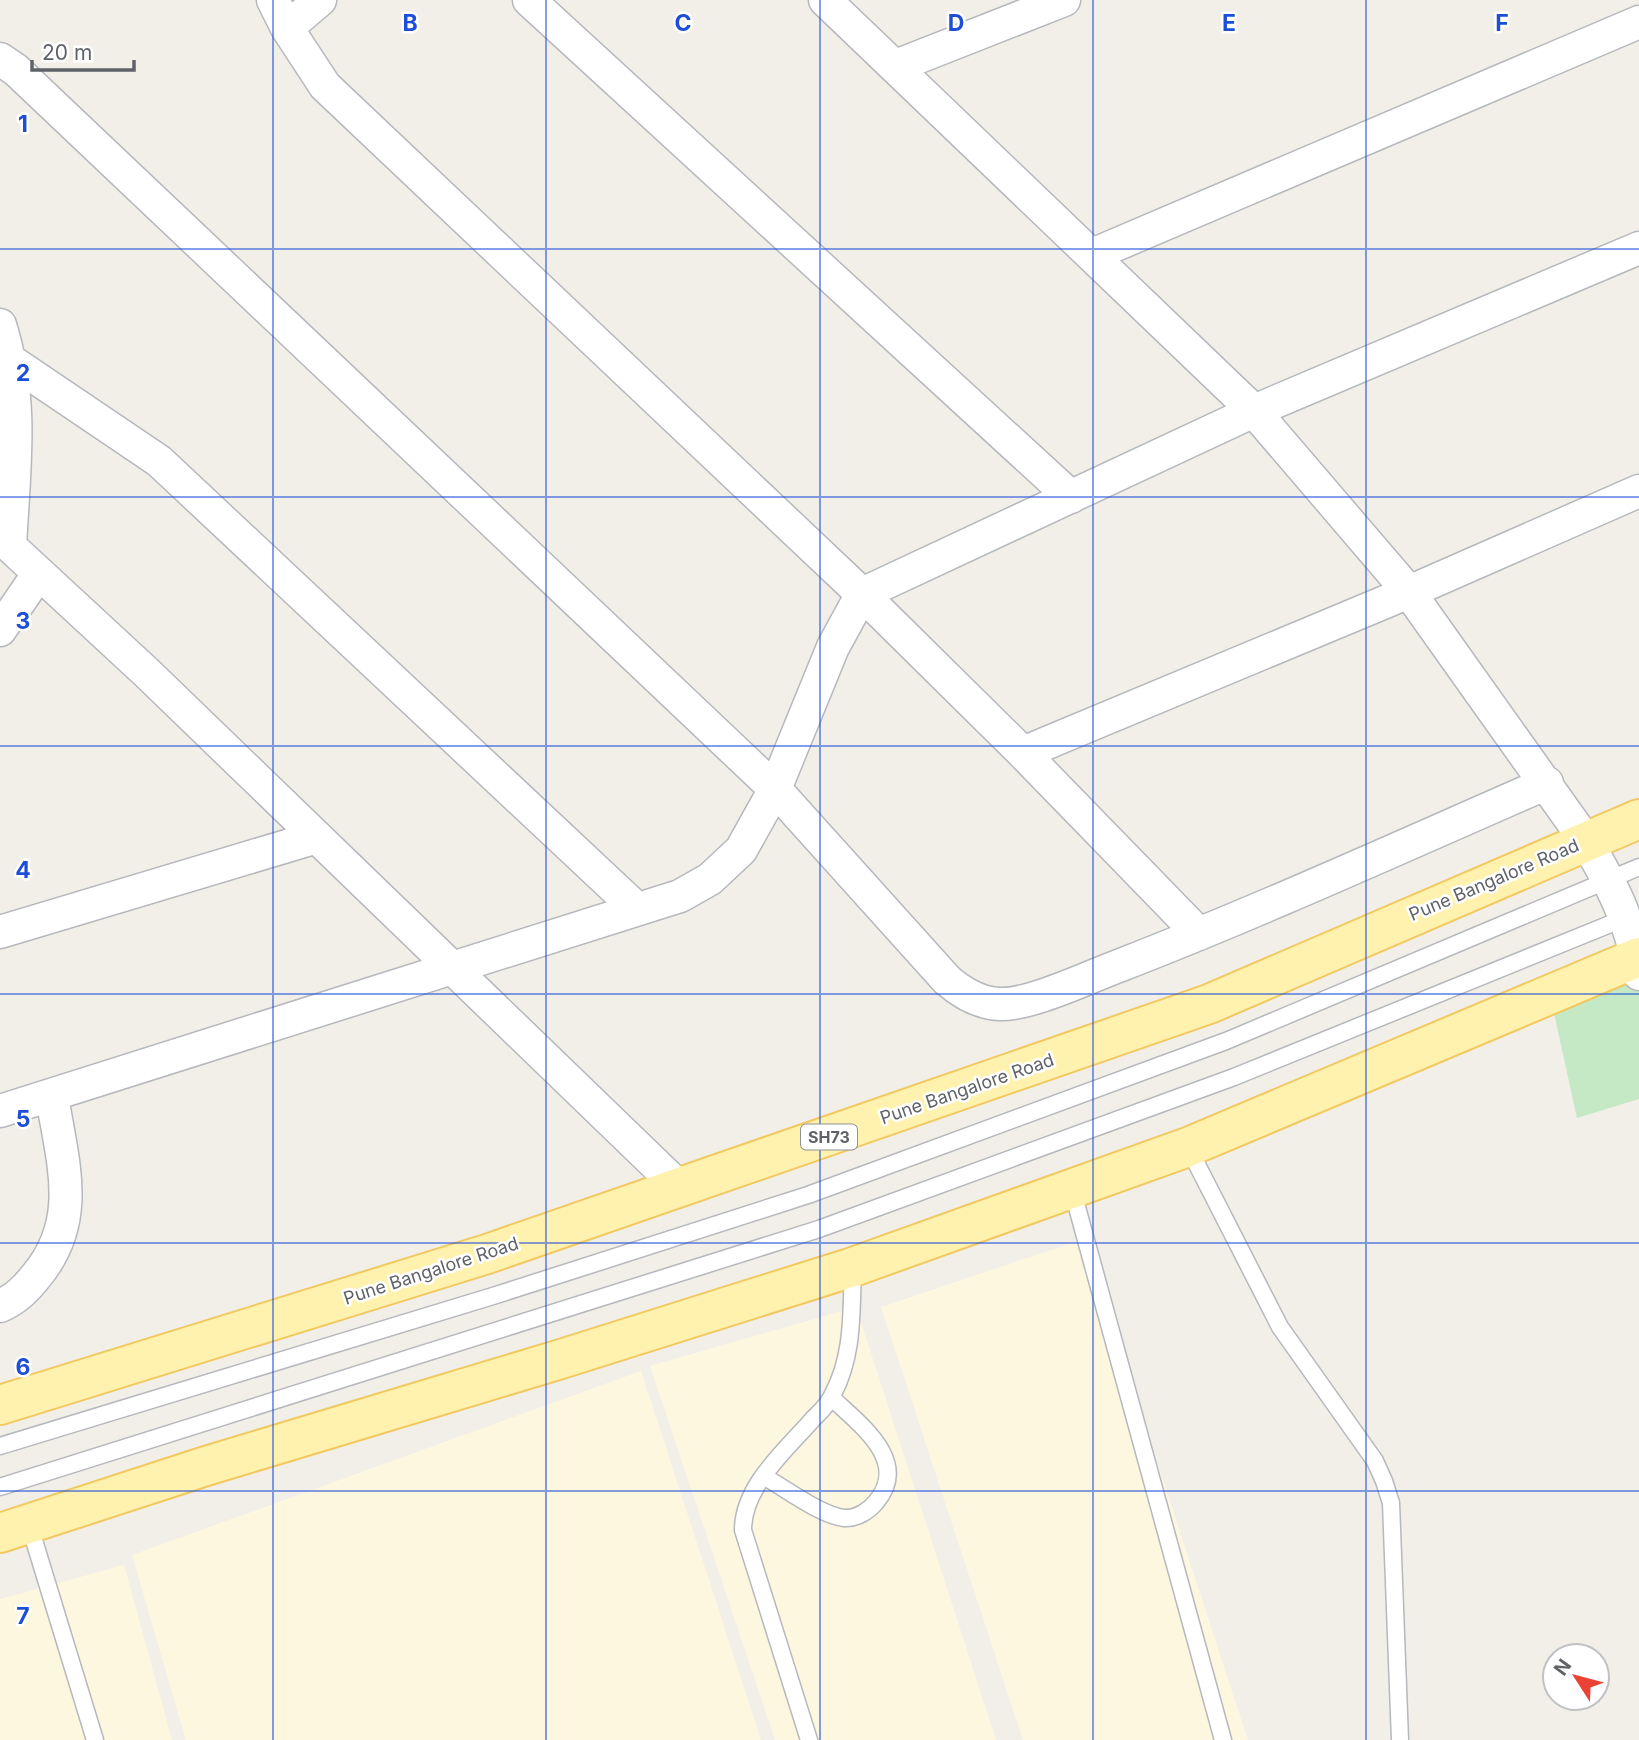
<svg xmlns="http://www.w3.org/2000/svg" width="1639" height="1740" font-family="Inter,sans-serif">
<rect width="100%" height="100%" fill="#f1efe8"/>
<path fill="#fef7e0" d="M 1084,1239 L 1248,1740 L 1023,1740 L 881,1307 Z
M 856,1307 L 996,1740 L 775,1740 L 650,1366 Z
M 641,1371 L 761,1740 L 186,1740 L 132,1555 Z
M 124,1565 L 172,1740 L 0,1740 L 0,1599 Z"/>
<path fill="#c5e8c5" d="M 1639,963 L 1639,1099 L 1577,1118 L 1550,995 Z"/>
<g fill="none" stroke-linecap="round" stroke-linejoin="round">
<defs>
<path id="lane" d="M 1188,1147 L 1280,1327 L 1375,1461 L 1384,1481 L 1391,1503 L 1400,1740
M 1072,1189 L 1223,1740
M 0,1446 L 493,1296 L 808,1195 L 1226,1041 L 1639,867
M 763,1476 C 785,1488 820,1515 844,1518 C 856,1519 869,1511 876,1502 C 911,1461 859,1424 832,1398
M 0,1487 L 819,1229 L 1234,1077 L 1630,916
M 29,1524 L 95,1740
M 809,1740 L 743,1530 C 743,1486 786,1450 813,1419 C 820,1412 829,1404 833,1394 C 854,1354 851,1312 853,1268"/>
<path id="street" d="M 273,0 L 287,28 L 325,86 L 862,594 L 1023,753 L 1199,934
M 529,0 L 1071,497
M 825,0 L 1254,411 L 1409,592 L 1586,841 C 1611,883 1633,925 1639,974
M 287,28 L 320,0
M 0,59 L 16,70 L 775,789 L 947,980 C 962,993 979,1003 999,1004 C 1029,1006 1091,976 1121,965 C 1265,909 1405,845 1547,783
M 896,66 L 1064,0
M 1092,255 L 1639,22
M 0,325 C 24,401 14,468 10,546
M 11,361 L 159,461 L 637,909
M 0,537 L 146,672 L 679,1187
M 0,630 L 39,573
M 1023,753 L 1409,592 L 1639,491
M 0,932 L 317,837
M 0,1111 L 680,896 L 710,879 L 741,850 L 775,789 L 833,647 L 862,594 L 1254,411 L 1639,248
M 0,1306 C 16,1299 26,1289 37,1275 C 83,1219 62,1161 52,1096"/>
<path id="primary" d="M 0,1405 L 487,1254 L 1209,1004 L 1639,819
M 0,1533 L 206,1466 L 561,1359 L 853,1267 L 1188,1147 L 1639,957"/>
</defs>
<use href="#lane" stroke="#b5b8bc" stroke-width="19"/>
<use href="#street" stroke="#b5b8bc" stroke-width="35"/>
<use href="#primary" stroke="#f2c960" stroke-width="42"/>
<use href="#lane" stroke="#fff" stroke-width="16"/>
<use href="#street" stroke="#fff" stroke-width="32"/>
<use href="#primary" stroke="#fff2af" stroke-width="38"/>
</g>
<path fill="none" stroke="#1d4ed8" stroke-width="2" stroke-opacity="0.55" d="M 273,0 L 273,1740M 546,0 L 546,1740M 820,0 L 820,1740M 1093,0 L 1093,1740M 1366,0 L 1366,1740M 0,249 L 1639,249M 0,497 L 1639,497M 0,746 L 1639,746M 0,994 L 1639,994M 0,1243 L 1639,1243M 0,1491 L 1639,1491"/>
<g text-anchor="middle" stroke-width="5" stroke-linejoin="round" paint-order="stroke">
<rect fill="#fff" stroke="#8f9295" stroke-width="2" x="801" y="1124.5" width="56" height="25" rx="5"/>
<g font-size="16" font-weight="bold" fill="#5f6368">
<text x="829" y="1143">SH73</text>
</g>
<g font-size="18" fill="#5f6368" stroke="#fff">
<text transform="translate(1494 880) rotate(-23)" y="6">Pune Bangalore Road</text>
<text transform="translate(967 1089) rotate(-19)" y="6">Pune Bangalore Road</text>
<text transform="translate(431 1271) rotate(-18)" y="6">Pune Bangalore Road</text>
</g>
</g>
<g font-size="23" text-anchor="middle" font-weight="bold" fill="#1d4ed8" stroke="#fff" stroke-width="5" stroke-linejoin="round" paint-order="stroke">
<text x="410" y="31">B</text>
<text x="683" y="31">C</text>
<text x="956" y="31">D</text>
<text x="1229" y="31">E</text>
<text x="1502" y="31">F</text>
<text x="23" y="132">1</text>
<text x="23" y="381">2</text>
<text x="23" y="629">3</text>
<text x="23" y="878">4</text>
<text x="23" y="1127">5</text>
<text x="23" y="1375">6</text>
<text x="23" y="1624">7</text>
</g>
<g transform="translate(1576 1677) rotate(306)"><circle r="33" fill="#ffffff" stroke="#bfc1c3" stroke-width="2"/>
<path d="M0-5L12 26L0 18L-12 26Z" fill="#ea4335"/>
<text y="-10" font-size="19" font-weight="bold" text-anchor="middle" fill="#5f6368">N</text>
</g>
<path d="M32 60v10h102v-10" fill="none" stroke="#5f6368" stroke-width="3.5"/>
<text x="42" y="60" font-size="21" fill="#5f6368" stroke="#ffffff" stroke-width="5" paint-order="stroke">20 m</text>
</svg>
